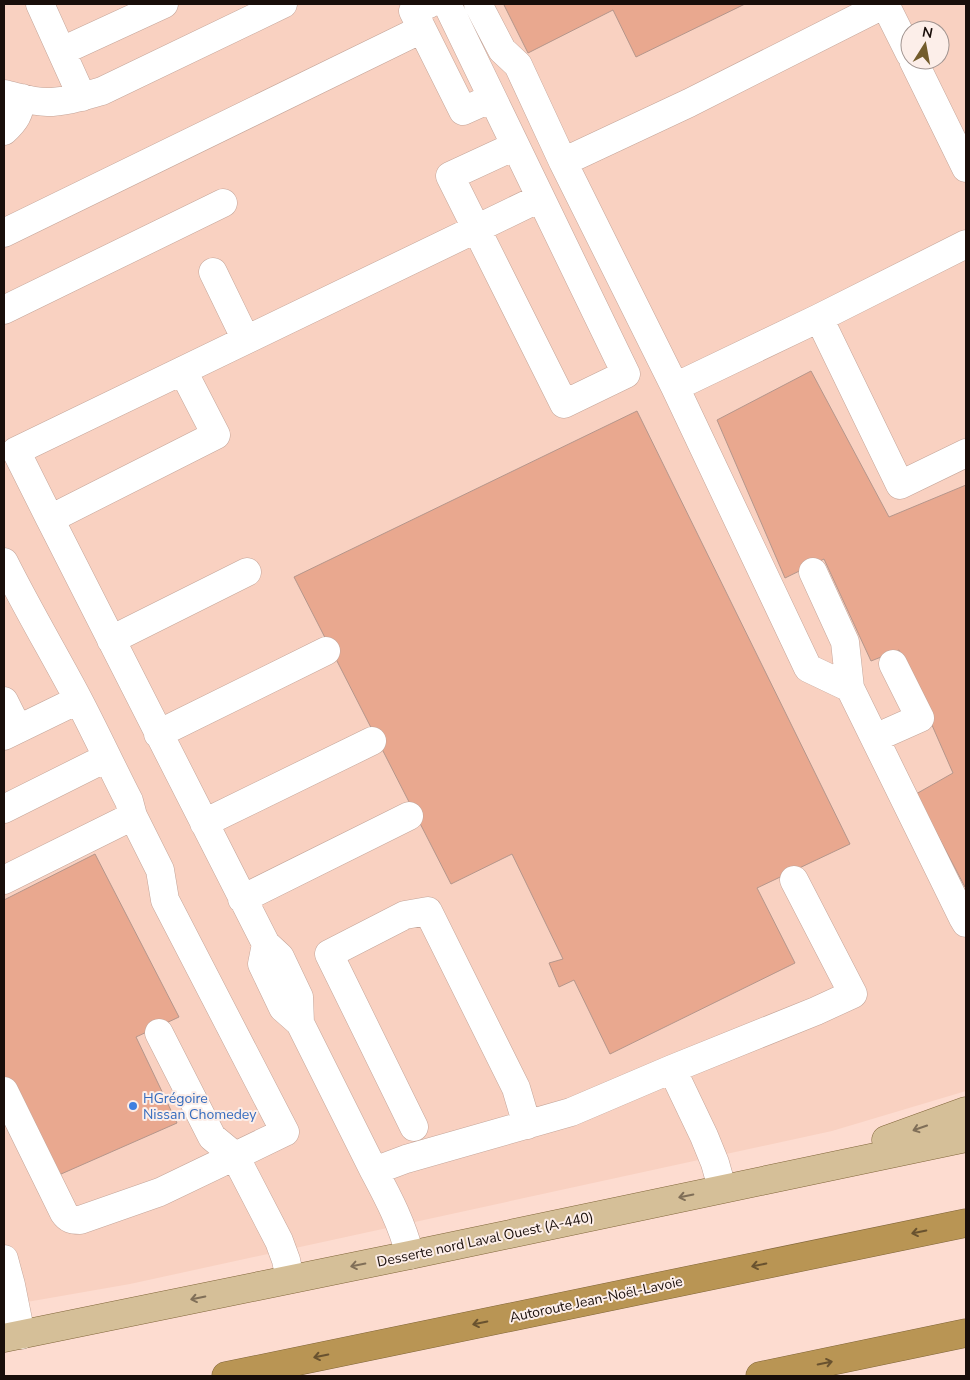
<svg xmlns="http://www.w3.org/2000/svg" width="970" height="1380" font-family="'Nunito Sans',sans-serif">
<rect width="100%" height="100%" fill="#fddcd0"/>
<path fill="#f9d1c1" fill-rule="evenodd" d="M 4,4 L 966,4 L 966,1091 L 832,1131 L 130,1284 L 4,1306 ZM 910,30 L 940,30 L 940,60 L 910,60 Z"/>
<path fill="#e9a88f" stroke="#b5968b" d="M 507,4 L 745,4 L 636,57 L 613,10 L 528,53 L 504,5 Z
M 811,371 L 889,517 L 966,485 L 966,887 L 965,887 L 916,794 L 953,773 L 899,650 L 871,661 L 824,559 L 785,578 L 717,420 Z
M 637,411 L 850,844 L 757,888 L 795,963 L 610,1054 L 574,980 L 559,987 L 549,963 L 563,959 L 512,854 L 451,884 L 294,577 Z
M 95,854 L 179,1017 L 136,1037 L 177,1123 L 52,1178 L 4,1078 L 4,900 Z"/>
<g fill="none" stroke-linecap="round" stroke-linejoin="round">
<defs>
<path id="minor" d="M 40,4 L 82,97
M 429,4 L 413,11 L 463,111 L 492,98
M 447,4 L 626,374 L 564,404 L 450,176 L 515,146
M 478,4 L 502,50 L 518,65 L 563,162 L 689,103 L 885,4
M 885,4 L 910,54
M 62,51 L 164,4
M 913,60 L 966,168
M 4,94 C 18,97 33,102 47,102 C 66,102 84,96 102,91 L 283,4
M 4,131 C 16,120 19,114 22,98
M 563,162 L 675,387 L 819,318 L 966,244
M 4,233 L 422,29
M 213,272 L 246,340
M 4,310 L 223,203
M 819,318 L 900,485 L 966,453
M 183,371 L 216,435 L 50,519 L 266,944 L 280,957 L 299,997 L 300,1023
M 675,387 L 808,668 L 850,688 L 963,918 L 966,923
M 50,519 L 16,451 L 540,198
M 4,562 C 27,608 53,652 77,697 C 95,731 111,766 129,801 L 133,816
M 813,572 L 845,642 L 850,688
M 111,640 L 247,572
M 4,701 L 18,729
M 158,734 L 326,651
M 4,736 L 78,700
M 875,738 L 920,718 L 893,664
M 4,809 L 106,758
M 204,823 L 372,741
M 4,880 L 133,816 L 160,870 L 165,900 L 285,1132 L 160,1192 L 80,1220 C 72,1220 68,1219 64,1213 L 4,1091
M 242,899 L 409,816
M 266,944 L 262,964 L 283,1008 L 300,1023 L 374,1171
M 159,1033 L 212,1137 L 235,1156 L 279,1241 L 286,1260 L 290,1279
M 672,1069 L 704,1136 L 715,1163 L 722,1188
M 414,1127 L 329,954 L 405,915 L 428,911 L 516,1088 L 527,1125
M 410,1255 C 402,1224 389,1199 374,1171 L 406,1159 L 571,1112 L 672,1069 L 816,1011 L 853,994 L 794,880
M 4,1259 L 11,1285 L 21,1335"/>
<path id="major" d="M 886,1140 L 966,1111
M 4,1338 L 410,1255 L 966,1138"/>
<path id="highway" d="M 226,1376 L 966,1223
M 760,1376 L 966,1333"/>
</defs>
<use href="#minor" stroke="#c4a599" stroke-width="29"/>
<use href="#major" stroke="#81663a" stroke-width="29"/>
<use href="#highway" stroke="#81663a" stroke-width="29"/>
<use href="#minor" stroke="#fff" stroke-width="28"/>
<use href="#major" stroke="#d5bf98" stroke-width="28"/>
<use href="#highway" stroke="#b99554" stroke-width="28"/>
</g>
<defs><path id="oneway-shaft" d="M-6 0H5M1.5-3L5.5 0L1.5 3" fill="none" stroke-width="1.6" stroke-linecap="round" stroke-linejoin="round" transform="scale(1.25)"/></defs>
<g stroke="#806f58">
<use href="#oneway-shaft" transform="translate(920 1128) rotate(161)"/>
<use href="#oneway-shaft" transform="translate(686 1196) rotate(168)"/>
<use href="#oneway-shaft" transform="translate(358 1265) rotate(169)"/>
<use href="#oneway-shaft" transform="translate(198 1298) rotate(168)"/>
</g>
<g stroke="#69522f">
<use href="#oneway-shaft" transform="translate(919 1232) rotate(168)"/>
<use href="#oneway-shaft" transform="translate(759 1265) rotate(168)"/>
<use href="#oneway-shaft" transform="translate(480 1323) rotate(168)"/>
<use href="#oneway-shaft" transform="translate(321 1356) rotate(168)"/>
<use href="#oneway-shaft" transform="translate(825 1363) rotate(-12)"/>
</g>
<circle fill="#3f7fe0" stroke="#fceee9" stroke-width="2" cx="133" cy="1106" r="5"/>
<g text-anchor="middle" stroke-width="4" stroke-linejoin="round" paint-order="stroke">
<g font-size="14" fill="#366cbe" stroke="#fceee9" text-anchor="start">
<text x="143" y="1103">HGrégoire<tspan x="143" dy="16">Nissan Chomedey</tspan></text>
</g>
<g font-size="14" fill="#190e0a" stroke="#fceee9">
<text transform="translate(485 1239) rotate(-12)" y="5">Desserte nord Laval Ouest (A-440)</text>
<text transform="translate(596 1299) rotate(-12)" y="5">Autoroute Jean-Noël-Lavoie</text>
</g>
</g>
<rect width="970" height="1380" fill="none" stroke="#190e0a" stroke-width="10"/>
<g transform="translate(925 45) rotate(11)"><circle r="24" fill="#fceee9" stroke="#a19490"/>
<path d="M0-4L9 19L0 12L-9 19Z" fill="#735c2c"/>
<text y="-8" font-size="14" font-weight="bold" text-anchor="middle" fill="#190e0a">N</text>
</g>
</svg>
